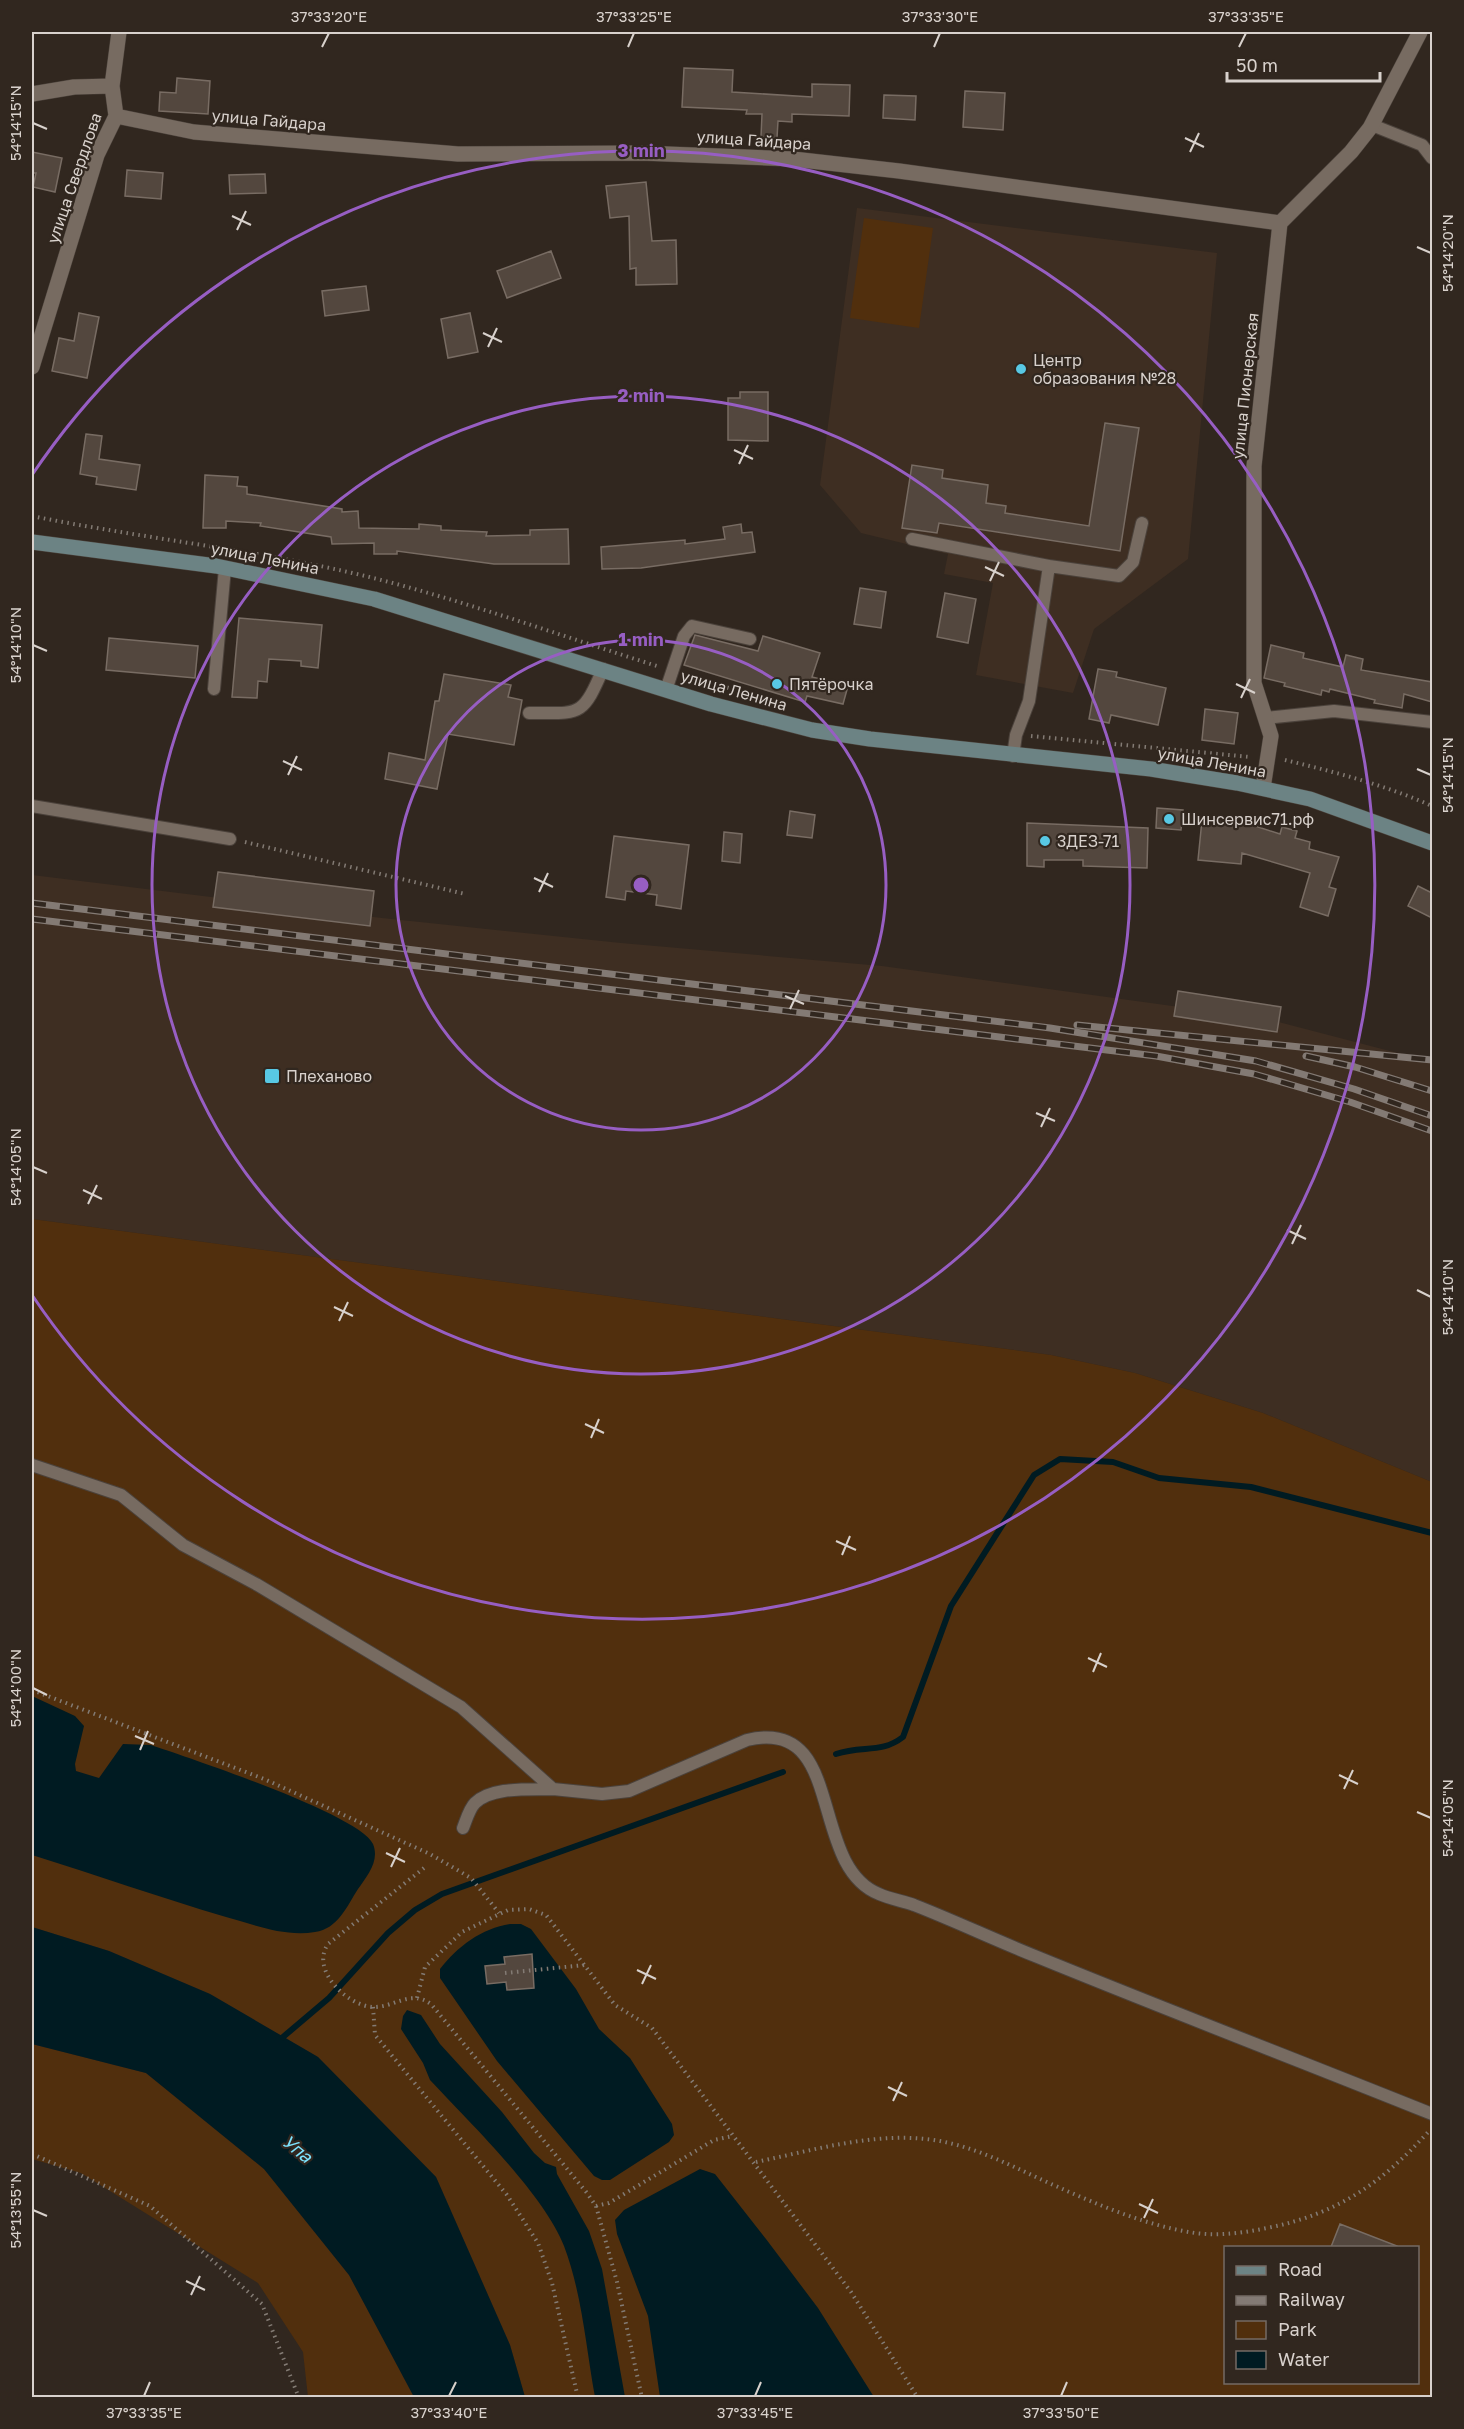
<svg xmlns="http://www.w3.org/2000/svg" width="1464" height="2429" font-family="'Golos Text',sans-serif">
<rect width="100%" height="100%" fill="#31271f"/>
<path fill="#3e2e22" d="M 857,208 L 1217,253 L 1188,559 L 1094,629 L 1073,693 L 976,675 L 993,583 L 944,574 L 948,554 L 861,533 L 820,485 Z
M 32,875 L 382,918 L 621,943 L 882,966 L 1267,1019 L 1432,1062 L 1432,1482 L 1263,1413 L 1135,1373 L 1051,1355 L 32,1219 Z"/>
<path fill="#512f0d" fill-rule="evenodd" d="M 864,218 L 933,228 L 919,328 L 850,318 Z
M 32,1219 L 1051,1355 L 1135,1373 L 1263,1413 L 1432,1482 L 1432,2397 L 525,2397 L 510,2345 L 436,2177 L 318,2057 L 210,1994 L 109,1951 L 32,1927 ZM 1226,2248 L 1418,2248 L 1418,2382 L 1226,2382 Z
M 32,2044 L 146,2073 L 264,2169 L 349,2275 L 414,2397 L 308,2397 L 303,2352 L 258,2283 L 81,2173 L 32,2159 Z"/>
<path fill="#001b22" d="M 32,1696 L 75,1716 L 84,1726 L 75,1764 L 76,1771 L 99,1778 L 123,1744 L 151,1745 C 189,1758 359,1814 373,1844 C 380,1861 367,1876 358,1889 C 347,1906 338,1929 315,1932 C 285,1937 255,1925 226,1917 C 161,1898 97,1875 32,1855 Z
M 510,1924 L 521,1924 L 531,1929 L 576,1989 L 599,2029 L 630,2058 L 672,2124 L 674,2135 L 669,2142 L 610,2180 L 602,2180 L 594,2176 L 497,2061 L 440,1978 L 440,1969 C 457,1947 482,1928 510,1924 Z
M 32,1927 L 109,1951 L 210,1994 L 318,2057 L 436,2177 L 510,2345 L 525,2397 L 414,2397 L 349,2275 L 264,2169 L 146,2073 L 32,2044 Z
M 407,2010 L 421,2015 L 440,2044 L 502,2112 L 534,2153 L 545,2163 L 556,2167 L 557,2174 L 589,2231 L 602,2269 L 625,2397 L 595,2397 C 586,2348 582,2293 564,2246 C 544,2194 469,2122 430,2080 L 423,2063 L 401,2029 L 403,2016 Z
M 700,2169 L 715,2174 L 766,2239 L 818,2308 L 874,2397 L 660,2397 L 648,2316 L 617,2234 L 615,2220 L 624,2210 Z"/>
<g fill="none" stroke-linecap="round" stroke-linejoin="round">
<path stroke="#001b22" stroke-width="6" d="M 836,1754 C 863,1745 881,1754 903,1737 L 951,1606 L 1034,1475 L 1060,1459 L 1113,1462 L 1159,1478 L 1251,1487 L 1432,1533
M 283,2037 L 329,1998 L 388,1933 L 415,1910 L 442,1894 L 783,1772"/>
</g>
<path fill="#53473e" stroke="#786c63" stroke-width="1.5" d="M 684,68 L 733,70 L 732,92 L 812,97 L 812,84 L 850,85 L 849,116 L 792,114 L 792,122 L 778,121 L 777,138 L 761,137 L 762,114 L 746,114 L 747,110 L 682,107 Z
M 177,78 L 210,81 L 208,114 L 159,111 L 160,92 L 176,93 Z
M 965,91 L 1005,93 L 1003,130 L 963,127 Z
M 884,95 L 916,96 L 915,120 L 883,118 Z
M 32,152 L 62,158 L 55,192 L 33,187 L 36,173 L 32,173 Z
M 127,170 L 163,173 L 161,199 L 125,196 Z
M 265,174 L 266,193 L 230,194 L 229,175 Z
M 646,182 L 652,241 L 676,240 L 677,284 L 636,285 L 636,268 L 630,269 L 629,216 L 610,218 L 606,186 Z
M 551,251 L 561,278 L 507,298 L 497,271 Z
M 366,286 L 369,310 L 325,316 L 322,291 Z
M 79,313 L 99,317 L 87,378 L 52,371 L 59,338 L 74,341 Z
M 470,313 L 478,352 L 448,358 L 441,319 Z
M 740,392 L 768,392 L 768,441 L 728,440 L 728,398 L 740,398 Z
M 1105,423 L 1139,428 L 1120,551 L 939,523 L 937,533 L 902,528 L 912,465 L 943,470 L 942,478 L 988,485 L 986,503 L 1006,506 L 1005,513 L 1089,526 Z
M 86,434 L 102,436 L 99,459 L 140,465 L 136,490 L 96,484 L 97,477 L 80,474 Z
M 205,475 L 238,477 L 237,486 L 247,487 L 247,494 L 342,509 L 342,512 L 358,511 L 359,528 L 419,529 L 419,524 L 441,526 L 441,530 L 487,532 L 486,536 L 530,535 L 530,530 L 568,529 L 569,564 L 494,564 L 397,551 L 397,554 L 374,554 L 374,543 L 332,544 L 331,537 L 260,526 L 261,523 L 226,521 L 226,528 L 203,528 Z
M 741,524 L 742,533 L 752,532 L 755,552 L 641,568 L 602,569 L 601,547 L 685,540 L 685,544 L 725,539 L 723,527 Z
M 860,588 L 886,592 L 881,628 L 854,624 Z
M 945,593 L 976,599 L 968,643 L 937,637 Z
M 239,618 L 322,625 L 318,668 L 301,666 L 301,661 L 269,659 L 267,682 L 258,681 L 257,698 L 232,697 Z
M 695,635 L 758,651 L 763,636 L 820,653 L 812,677 L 848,686 L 843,704 L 807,696 L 805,702 L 684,665 Z
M 109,638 L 198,646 L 195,678 L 106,670 Z
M 1271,645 L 1304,653 L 1303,658 L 1343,667 L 1346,655 L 1363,659 L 1361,670 L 1432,682 L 1432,702 L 1404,694 L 1402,708 L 1374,703 L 1375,700 L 1330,689 L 1329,692 L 1322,690 L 1321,695 L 1284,686 L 1285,683 L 1264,678 Z
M 1098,669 L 1117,672 L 1116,677 L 1166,688 L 1158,725 L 1111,715 L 1109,723 L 1089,719 Z
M 444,674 L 511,685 L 508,697 L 522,700 L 514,745 L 448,734 L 437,789 L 385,779 L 389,753 L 425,760 L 435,701 L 439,701 Z
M 1205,709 L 1238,713 L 1234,744 L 1202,740 Z
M 1157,808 L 1183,810 L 1181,830 L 1156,828 Z
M 790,811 L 815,815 L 812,838 L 787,835 Z
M 1202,820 L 1249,824 L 1280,834 L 1282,827 L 1297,831 L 1295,838 L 1310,842 L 1309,849 L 1339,857 L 1329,887 L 1336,889 L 1328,916 L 1300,907 L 1310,873 L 1242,853 L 1241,864 L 1198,860 Z
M 1027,823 L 1148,828 L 1147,868 L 1083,866 L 1083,860 L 1044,860 L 1044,867 L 1027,866 Z
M 724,832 L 742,834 L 740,863 L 722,861 Z
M 614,836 L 689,845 L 681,909 L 656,905 L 657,895 L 626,891 L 625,900 L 606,897 Z
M 218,872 L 374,891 L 370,926 L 213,907 Z
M 1418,886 L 1432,893 L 1432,918 L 1408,906 Z
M 1178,991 L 1281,1007 L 1277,1032 L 1174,1016 Z
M 532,1954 L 534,1988 L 507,1990 L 506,1982 L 487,1984 L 485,1966 L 505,1964 L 504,1957 Z
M 1340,2224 L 1397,2246 L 1397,2247 L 1331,2247 Z"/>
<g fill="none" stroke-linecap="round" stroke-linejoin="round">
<defs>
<path id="service" d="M 1372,125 L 1422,145 L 1432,158
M 912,539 L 1049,566
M 214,689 L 225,568
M 666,690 L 684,636 L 692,626 L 750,639
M 529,713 C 580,713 582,718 603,669
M 1266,718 L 1334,711 L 1432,722
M 1013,756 L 1016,735 L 1029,701 L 1049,566 L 1119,576 L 1133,562 L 1142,523
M 32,806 L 230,839
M 32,1465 L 121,1495 L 183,1545 L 256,1584 L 461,1707 L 553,1789 L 602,1794 L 629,1791 L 747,1740 C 847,1716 807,1865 879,1894 C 890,1899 903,1901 914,1905 C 955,1921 995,1940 1035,1956 C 1167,2010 1300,2061 1432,2114
M 463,1828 C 466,1821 469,1809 475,1803 C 492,1786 531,1790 553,1789"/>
<path id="minor" d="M 32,94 L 74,87 L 112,86
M 116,116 L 194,132 L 458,154 L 641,153 L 793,159 L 899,171 L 1280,223
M 32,367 L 97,155 L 116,116 L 112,86 L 119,32
M 1263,788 L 1271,736 L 1254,683 L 1254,466 L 1280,223 L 1351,152 L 1370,128 L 1420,32"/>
<path id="secondary" d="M 32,542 L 216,566 L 374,599 L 711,704 L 812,730 L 870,739 L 1151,769 L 1237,783 L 1310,799 L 1432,843"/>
</defs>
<use href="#service" stroke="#4b423b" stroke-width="14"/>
<use href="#minor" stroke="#4b423b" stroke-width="16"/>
<use href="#secondary" stroke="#4b423b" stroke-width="16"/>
<path stroke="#837b74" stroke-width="4" stroke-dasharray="1.5 4.5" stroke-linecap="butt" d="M 32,516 C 150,540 271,551 389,582 C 479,606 568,638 657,666
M 687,675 L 732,689
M 1031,736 L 1250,757
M 1285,760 C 1335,772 1385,785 1432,806
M 245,842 L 465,894
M 32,1690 L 264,1779 L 430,1854 L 471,1878 L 499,1913
M 424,1868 L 328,1944 C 310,1970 347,2005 372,2007 C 394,2008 410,1989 431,2004 L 587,2193 L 596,2206 L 617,2282 L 642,2398
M 505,1973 L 585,1965
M 417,1998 L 425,1967 L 462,1932 L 508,1910 L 529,1909 L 546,1915 L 615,2005 L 652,2028 L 851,2292 L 918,2398
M 373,2007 L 375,2035 L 507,2195 L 538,2243 L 552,2283 L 578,2398
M 32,2154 L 150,2206 L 262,2304 L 299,2398
M 756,2162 C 815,2150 879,2130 940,2141 C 982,2149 1019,2170 1058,2187 C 1101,2206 1148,2226 1195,2233 C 1220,2236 1243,2233 1267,2228 C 1338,2214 1382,2183 1430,2130
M 596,2206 L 609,2203 L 714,2140 L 733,2136"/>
<use href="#service" stroke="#776b61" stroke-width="12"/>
<use href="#minor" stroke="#776b61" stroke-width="15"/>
<use href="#secondary" stroke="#6c8384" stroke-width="15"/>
<defs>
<path id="rail" d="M 32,903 L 1050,1028 L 1256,1061 L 1354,1089 L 1432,1116
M 32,919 L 1156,1056 L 1254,1074 L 1350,1102 L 1432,1131
M 1077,1025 L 1432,1060
M 1306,1056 L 1355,1067 L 1432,1091"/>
</defs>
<use href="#rail" stroke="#837a74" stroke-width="7"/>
<use href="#rail" stroke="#31271f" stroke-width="4.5" stroke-dasharray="14" stroke-linecap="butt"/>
</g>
<path fill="none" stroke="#d8d1cc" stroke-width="2" d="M 322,47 L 329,33M 628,47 L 634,33M 934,47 L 940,33M 1239,47 L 1246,33M 33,123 L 47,129M 1185,138 L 1204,147M 1190,152 L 1199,133M 232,216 L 251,225M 237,230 L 246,211M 1417,247 L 1431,253M 483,333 L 502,342M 488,347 L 497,328M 734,450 L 753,459M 739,464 L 748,445M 985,567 L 1004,576M 990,581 L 999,562M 33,645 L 47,651M 1236,684 L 1255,693M 1241,698 L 1250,679M 283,761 L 302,770M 1417,769 L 1431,775M 288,775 L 297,756M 534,878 L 553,887M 539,892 L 548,873M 785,996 L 804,1004M 790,1009 L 799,990M 1036,1113 L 1055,1121M 1041,1127 L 1050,1108M 33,1167 L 47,1173M 83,1190 L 102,1199M 88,1204 L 97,1185M 1287,1230 L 1306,1239M 1292,1244 L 1301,1225M 1417,1290 L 1431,1297M 334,1307 L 353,1316M 339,1321 L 348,1302M 585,1424 L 604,1433M 591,1438 L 599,1419M 836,1541 L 856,1550M 842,1555 L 850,1536M 1088,1658 L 1107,1667M 1093,1672 L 1101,1653M 33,1688 L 47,1695M 135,1736 L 154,1744M 140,1750 L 148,1731M 1339,1775 L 1358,1784M 1344,1789 L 1353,1770M 1417,1812 L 1431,1818M 386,1853 L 405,1862M 391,1867 L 400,1848M 637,1970 L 656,1979M 642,1984 L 651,1965M 888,2087 L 907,2096M 893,2101 L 902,2082M 1139,2204 L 1158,2213M 33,2210 L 47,2216M 1144,2218 L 1153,2199M 186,2281 L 205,2290M 191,2295 L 200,2276M 144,2396 L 150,2382M 449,2396 L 456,2382M 755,2396 L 761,2382M 1061,2396 L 1067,2382"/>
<g fill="none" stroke="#975ec3" stroke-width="3">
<circle cx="641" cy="885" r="245"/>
<circle cx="641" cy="885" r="489"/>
<path d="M32 475A734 734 0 1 1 32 1295"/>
</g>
<g fill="#58c8e4" stroke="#31271f" stroke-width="2">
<circle cx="1021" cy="369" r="6"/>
<circle cx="777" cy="684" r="6"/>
<circle cx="1169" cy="819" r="6"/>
<circle cx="1045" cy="841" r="6"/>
<rect x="264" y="1068" width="16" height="16" rx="3"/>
</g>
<g text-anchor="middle" stroke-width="4.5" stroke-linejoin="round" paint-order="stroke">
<g font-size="16" fill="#d8d1cc" stroke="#31271f">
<text transform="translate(269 120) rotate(5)" y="6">улица Гайдара</text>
<text transform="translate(754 140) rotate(4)" y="6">улица Гайдара</text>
<text transform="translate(74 178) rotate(-71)" y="6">улица Свердлова</text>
<text transform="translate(1245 386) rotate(-84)" y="6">улица Пионерская</text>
<text transform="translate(265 558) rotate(11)" y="6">улица Ленина</text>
<text transform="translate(734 690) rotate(16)" y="6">улица Ленина</text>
<text transform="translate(1212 762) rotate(10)" y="6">улица Ленина</text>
</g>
<g font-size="16" fill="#d8d1cc" stroke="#31271f" text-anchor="start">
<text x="1033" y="366">Центр<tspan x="1033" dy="18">образования №28</tspan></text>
<text x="789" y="690">Пятёрочка</text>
<text x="1181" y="825">Шинсервис71.рф</text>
<text x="1057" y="847">3ДЕЗ-71</text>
<text x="286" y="1082">Плеханово</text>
</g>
<g font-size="18" font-style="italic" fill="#7ee4fe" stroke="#31271f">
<text transform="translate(297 2149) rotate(39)" y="6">Упа</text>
</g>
</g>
<circle cx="641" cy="885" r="9" fill="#975ec3" stroke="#31271f" stroke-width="3"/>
<g font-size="18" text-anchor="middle" font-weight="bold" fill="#975ec3" stroke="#31271f" stroke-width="4.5" stroke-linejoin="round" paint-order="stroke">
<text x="641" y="157">3 min</text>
<text x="641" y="402">2 min</text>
<text x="641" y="646">1 min</text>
</g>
<rect width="1464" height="2429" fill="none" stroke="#31271f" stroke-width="66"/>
<rect x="1224" y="2246" width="195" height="138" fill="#31271f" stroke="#746b64" stroke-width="1.5"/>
<rect x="1236" y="2266" width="30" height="9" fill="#6c8384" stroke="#746b64" stroke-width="1.5"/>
<text x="1278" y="2276" font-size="18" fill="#d8d1cc">Road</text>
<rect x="1236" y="2296" width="30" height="9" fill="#837a74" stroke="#746b64" stroke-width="1.5"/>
<text x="1278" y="2306" font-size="18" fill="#d8d1cc">Railway</text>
<rect x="1236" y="2321" width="30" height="18" fill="#512f0d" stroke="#746b64" stroke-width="1.5"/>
<text x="1278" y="2336" font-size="18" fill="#d8d1cc">Park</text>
<rect x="1236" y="2351" width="30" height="18" fill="#001b22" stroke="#746b64" stroke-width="1.5"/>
<text x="1278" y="2366" font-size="18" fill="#d8d1cc">Water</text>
<path d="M1227 72v9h153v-9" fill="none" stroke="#d8d1cc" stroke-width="3"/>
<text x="1236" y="72" font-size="18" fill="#d8d1cc" stroke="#31271f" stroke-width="4.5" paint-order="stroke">50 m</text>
<rect x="33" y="33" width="1398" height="2363" fill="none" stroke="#d8d1cc" stroke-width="2"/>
<g font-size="15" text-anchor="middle" fill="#d8d1cc">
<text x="329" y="22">37°33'20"E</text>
<text x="634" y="22">37°33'25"E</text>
<text x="940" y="22">37°33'30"E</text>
<text x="1246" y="22">37°33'35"E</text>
<text transform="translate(16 123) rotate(-90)" y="5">54°14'15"N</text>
<text transform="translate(1448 253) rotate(-90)" y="5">54°14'20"N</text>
<text transform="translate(16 645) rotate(-90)" y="5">54°14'10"N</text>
<text transform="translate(1448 775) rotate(-90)" y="5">54°14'15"N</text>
<text transform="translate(16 1167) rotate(-90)" y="5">54°14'05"N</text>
<text transform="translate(1448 1297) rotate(-90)" y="5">54°14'10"N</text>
<text transform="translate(16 1688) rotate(-90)" y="5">54°14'00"N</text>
<text transform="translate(1448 1818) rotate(-90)" y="5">54°14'05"N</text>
<text transform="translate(16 2210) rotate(-90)" y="5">54°13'55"N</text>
<text x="144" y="2418">37°33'35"E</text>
<text x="449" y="2418">37°33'40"E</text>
<text x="755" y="2418">37°33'45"E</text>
<text x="1061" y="2418">37°33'50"E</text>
</g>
</svg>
